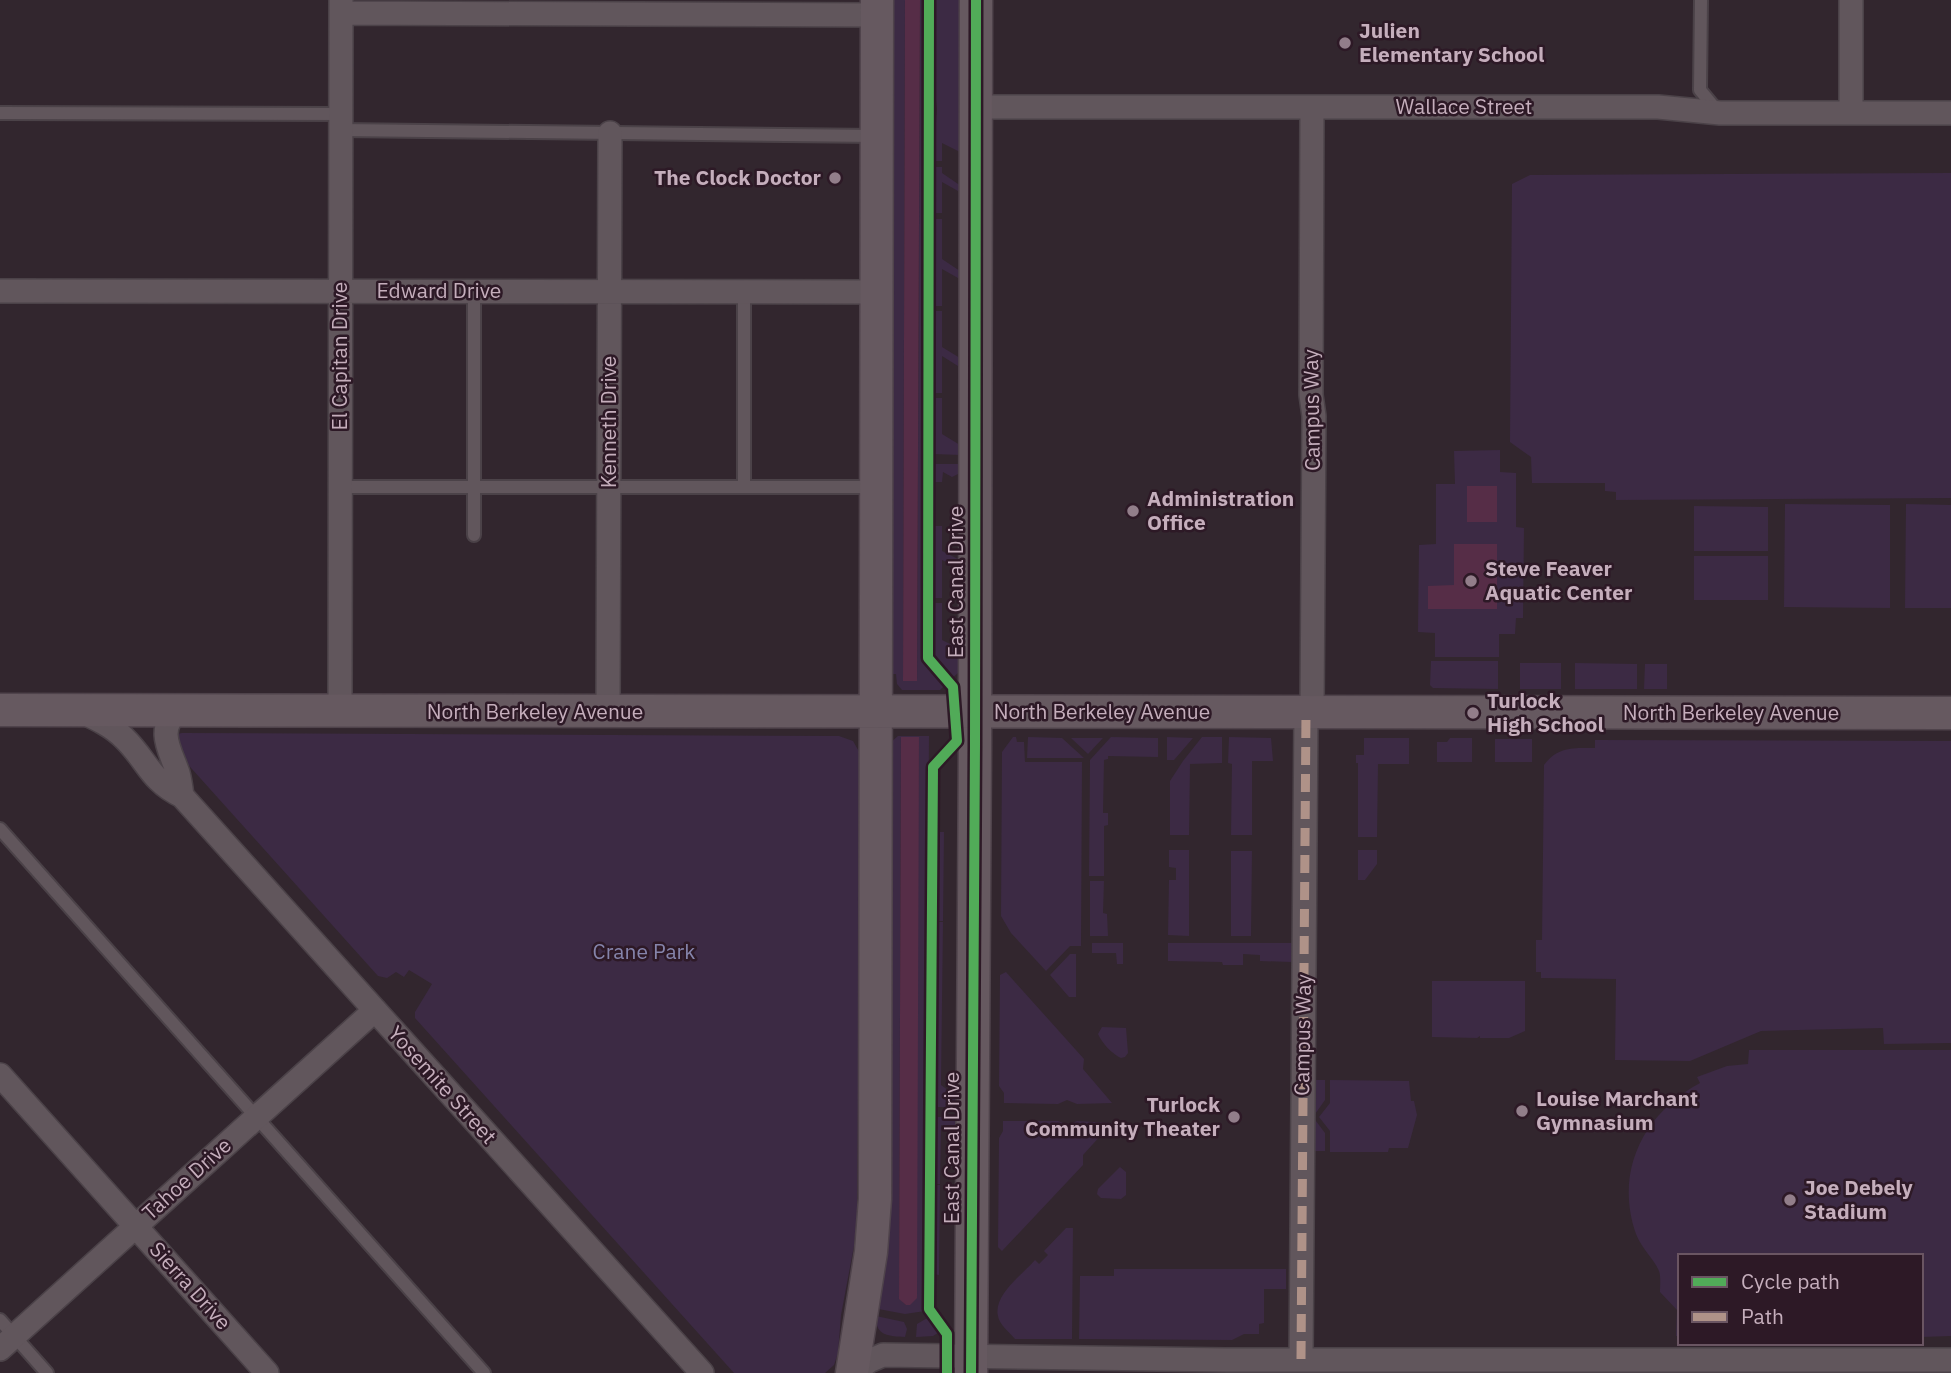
<svg xmlns="http://www.w3.org/2000/svg" width="1951" height="1373" font-family="'IBM Plex Sans',sans-serif">
<rect width="100%" height="100%" fill="#32262e"/>
<path fill="#3c2a44" fill-rule="evenodd" d="M 892,0 L 905,0 L 903,681 L 917,680 L 920,0 L 924,0 L 923,660 L 945,685 L 940,690 L 902,690 L 897,684 L 896,674 L 892,674 Z
M 934,0 L 962,0 L 960,152 L 942,143 L 942,161 L 933,161 L 937,109 L 933,73 Z
M 933,167 L 942,167 L 942,173 L 961,186 L 958,191 L 942,182 L 942,213 L 933,213 Z
M 1951,173 L 1951,498 L 1616,500 L 1616,492 L 1605,491 L 1605,483 L 1532,483 L 1531,457 L 1510,442 L 1512,184 L 1530,175 Z
M 933,219 L 942,219 L 942,259 L 960,271 L 961,277 L 958,278 L 942,269 L 942,306 L 933,306 Z
M 933,311 L 942,311 L 942,347 L 960,358 L 961,364 L 958,366 L 942,356 L 942,393 L 933,393 Z
M 933,398 L 942,398 L 942,434 L 960,445 L 961,455 L 933,454 Z
M 1500,450 L 1500,472 L 1516,473 L 1516,527 L 1524,528 L 1523,618 L 1516,618 L 1515,634 L 1499,634 L 1499,657 L 1435,657 L 1435,633 L 1418,632 L 1419,545 L 1436,544 L 1436,484 L 1455,484 L 1454,451 Z
M 933,464 L 961,464 L 960,473 L 952,477 L 943,472 L 942,482 L 933,482 Z
M 1785,504 L 1890,505 L 1890,608 L 1784,607 Z
M 1906,504 L 1951,505 L 1951,608 L 1905,608 Z
M 1694,506 L 1768,507 L 1768,551 L 1694,551 Z
M 933,526 L 942,526 L 942,551 L 960,560 L 960,568 L 942,560 L 942,598 L 932,598 Z
M 1694,556 L 1768,556 L 1768,600 L 1694,600 Z
M 932,603 L 942,603 L 942,640 L 962,650 L 962,673 L 958,673 L 951,679 L 935,661 L 935,643 L 932,643 Z
M 1431,661 L 1498,661 L 1498,689 L 1433,688 L 1430,685 Z
M 1520,663 L 1561,663 L 1561,689 L 1520,689 Z
M 1575,663 L 1637,664 L 1637,689 L 1575,689 Z
M 1645,664 L 1667,664 L 1667,689 L 1644,689 Z
M 182,733 L 839,736 L 853,741 L 861,755 L 857,1213 L 854,1246 L 841,1315 L 838,1353 L 834,1365 L 825,1373 L 734,1373 L 415,1018 L 415,1012 L 432,984 L 409,970 L 404,977 L 396,972 L 387,978 L 378,976 L 174,749 L 177,734 Z
M 898,736 L 929,736 L 925,1311 L 905,1314 L 873,1308 L 891,742 ZM 919,737 L 910,1305 L 906,1305 L 899,1298 L 901,738 Z
M 1013,737 L 1016,737 L 1017,742 L 1024,742 L 1025,762 L 1082,762 L 1081,946 L 1070,946 L 1046,971 L 1011,933 L 1001,916 L 1002,752 Z
M 1028,737 L 1062,738 L 1084,758 L 1027,758 Z
M 1111,737 L 1158,738 L 1158,757 L 1108,756 L 1108,759 L 1104,760 L 1103,813 L 1108,813 L 1108,825 L 1104,826 L 1104,876 L 1089,876 L 1090,760 Z
M 1167,737 L 1193,738 L 1174,760 L 1167,760 Z
M 1202,737 L 1222,737 L 1222,763 L 1190,764 L 1189,835 L 1170,835 L 1170,781 L 1183,761 Z
M 1229,737 L 1271,738 L 1273,761 L 1252,761 L 1252,835 L 1231,835 L 1232,764 L 1228,763 Z
M 1071,738 L 1103,738 L 1088,754 Z
M 1364,738 L 1409,738 L 1409,764 L 1378,764 L 1377,837 L 1358,837 L 1358,763 L 1356,763 L 1356,755 L 1364,755 Z
M 1450,738 L 1472,738 L 1472,762 L 1437,762 L 1437,742 L 1447,742 Z
M 1495,739 L 1532,739 L 1532,762 L 1495,762 Z
M 1595,740 L 1951,741 L 1951,1043 L 1884,1044 L 1883,1028 L 1761,1031 L 1690,1061 L 1615,1060 L 1616,979 L 1541,978 L 1541,972 L 1536,972 L 1536,940 L 1542,940 L 1544,765 C 1558,746 1574,748 1595,748 Z
M 937,832 L 944,832 L 943,921 L 936,921 Z
M 1169,850 L 1189,850 L 1189,936 L 1168,935 L 1169,880 L 1176,880 L 1176,868 L 1169,867 Z
M 1358,850 L 1377,850 L 1377,864 L 1365,880 L 1358,880 Z
M 1231,851 L 1252,851 L 1251,936 L 1231,936 Z
M 1090,881 L 1104,881 L 1103,913 L 1107,914 L 1108,936 L 1090,936 Z
M 936,922 L 943,922 L 941,1085 L 956,1096 L 958,1107 L 935,1107 Z
M 1092,943 L 1123,943 L 1123,964 L 1117,964 L 1116,953 L 1092,953 Z
M 1168,943 L 1292,943 L 1292,962 L 1260,961 L 1260,955 L 1243,954 L 1243,965 L 1223,965 L 1222,962 L 1168,961 Z
M 1070,954 L 1076,954 L 1076,997 L 1069,997 L 1050,975 Z
M 1006,972 L 1084,1059 L 1083,1069 L 1112,1103 L 1077,1104 L 1067,1100 L 1058,1104 L 1004,1103 L 1004,1093 L 999,1086 L 1000,975 Z
M 1432,981 L 1525,981 L 1525,1031 L 1509,1038 L 1480,1038 L 1480,1036 L 1477,1038 L 1432,1037 Z
M 1102,1027 L 1126,1028 L 1128,1053 L 1125,1057 L 1121,1058 C 1112,1054 1102,1043 1098,1034 Z
M 1749,1050 L 1951,1050 L 1951,1336 L 1921,1337 L 1921,1256 L 1680,1256 L 1680,1336 L 1676,1336 L 1677,1310 L 1660,1292 C 1660,1286 1661,1276 1659,1271 C 1654,1259 1642,1249 1636,1234 C 1614,1171 1644,1113 1700,1083 L 1697,1077 L 1727,1066 L 1748,1064 Z
M 1313,1080 L 1325,1080 L 1325,1100 L 1313,1117 L 1325,1133 L 1325,1151 L 1313,1151 Z
M 1330,1080 L 1409,1081 L 1411,1101 L 1414,1101 L 1417,1115 L 1408,1148 L 1389,1148 L 1388,1152 L 1330,1152 L 1330,1131 L 1319,1117 L 1330,1103 Z
M 935,1117 L 958,1117 L 956,1131 L 941,1125 L 940,1184 L 934,1184 Z
M 1003,1121 L 1058,1121 L 1068,1125 L 1077,1121 L 1112,1123 L 1083,1155 L 1083,1165 L 1002,1251 L 998,1247 L 999,1138 L 1003,1131 Z
M 1120,1167 L 1126,1172 L 1126,1195 L 1121,1199 L 1101,1198 L 1097,1194 L 1098,1189 Z
M 934,1185 L 940,1185 L 939,1275 L 933,1274 Z
M 1066,1228 L 1073,1228 L 1072,1339 L 1015,1339 C 1009,1332 999,1324 998,1316 C 993,1295 1023,1274 1035,1260 L 1039,1264 L 1048,1255 L 1044,1251 Z
M 1114,1269 L 1286,1269 L 1286,1289 L 1264,1289 L 1264,1323 L 1259,1324 L 1259,1334 L 1244,1334 L 1232,1340 L 1079,1339 L 1080,1276 L 1114,1276 Z
M 876,1316 L 904,1322 L 907,1329 L 905,1337 C 889,1336 875,1336 876,1316 Z
M 929,1317 L 941,1331 L 933,1336 L 916,1337 L 917,1324 Z"/>
<path fill="#562d47" d="M 905,0 L 920,0 L 917,681 L 903,681 Z
M 1467,486 L 1497,486 L 1497,522 L 1467,522 Z
M 1454,544 L 1497,544 L 1497,609 L 1428,609 L 1428,586 L 1454,585 Z
M 901,737 L 919,737 L 917,1298 L 910,1305 L 906,1305 L 899,1299 Z"/>
<g fill="none" stroke-linecap="round" stroke-linejoin="round">
<defs>
<path id="lane" d="M 1701,0 L 1700,90 L 1719,113
M 0,113 L 341,114
M 341,130 L 876,136
M 474,292 L 474,535
M 744,292 L 744,487
M 340,487 L 877,487
M 0,829 L 484,1373
M 0,1320 L 47,1373"/>
<path id="street" d="M 1851,0 L 1851,112
M 341,13 L 877,15
M 976,107 L 1658,107 L 1720,113 L 1951,113
M 1312,107 L 1311,395 L 1314,416 L 1312,712
M 0,291 L 877,292
M 178,711 C 155,729 171,752 178,773 C 180,780 181,788 182,796
M 608,711 L 610,133
M 82,712 C 97,719 112,726 124,738 C 147,760 150,781 182,796 L 702,1373
M 340,712 L 341,0
M 0,1075 L 267,1373
M 0,1349 L 375,1010
M 1301,1359 L 1306,712
M 854,1373 L 869,1361 L 883,1355 L 1226,1360 L 1951,1360"/>
<path id="secondary" d="M 0,710 L 1951,713
M 852,1373 L 871,1252 L 875,1199 L 877,0
M 971,1373 L 975,746 L 976,0"/>
</defs>
<use href="#lane" stroke="#4b4248" stroke-width="16"/>
<use href="#street" stroke="#4b4248" stroke-width="26"/>
<use href="#secondary" stroke="#4f434b" stroke-width="35"/>
<use href="#lane" stroke="#61565c" stroke-width="12"/>
<use href="#street" stroke="#61565c" stroke-width="23"/>
<use href="#secondary" stroke="#665960" stroke-width="32"/>
<path stroke="#af9288" stroke-width="9" stroke-dasharray="18 9" stroke-linecap="butt" d="M 1301,1359 L 1306,712"/>
<defs>
<path id="cycleway" d="M 929,0 L 928,658 L 953,687 L 957,741 L 933,767 L 929,1309 L 947,1334 L 947,1373
M 971,1373 L 975,746 L 976,0"/>
</defs>
<use href="#cycleway" stroke="#2d1926" stroke-width="15"/>
<use href="#cycleway" stroke="#51ab58" stroke-width="10"/>
</g>
<g fill="#927e8a" stroke="#2d1926" stroke-width="2.5">
<circle cx="1345" cy="43" r="7"/>
<circle cx="835" cy="178" r="7"/>
<circle cx="1133" cy="511" r="7"/>
<circle cx="1471" cy="581" r="7"/>
<circle cx="1473" cy="713" r="7"/>
<circle cx="1522" cy="1111" r="7"/>
<circle cx="1234" cy="1117" r="7"/>
<circle cx="1790" cy="1200" r="7"/>
</g>
<g text-anchor="middle" stroke-width="5" stroke-linejoin="round" paint-order="stroke">
<g font-size="21" font-weight="bold" fill="#c5aebc" stroke="#2d1926" text-anchor="start">
<text x="1359" y="38">Julien<tspan x="1359" dy="24">Elementary School</tspan></text>
<text x="821" y="185" text-anchor="end">The Clock Doctor</text>
<text x="1147" y="506">Administration<tspan x="1147" dy="24">Office</tspan></text>
<text x="1485" y="576">Steve Feaver<tspan x="1485" dy="24">Aquatic Center</tspan></text>
<text x="1487" y="708">Turlock<tspan x="1487" dy="24">High School</tspan></text>
<text x="1536" y="1106">Louise Marchant<tspan x="1536" dy="24">Gymnasium</tspan></text>
<text x="1220" y="1112" text-anchor="end">Turlock<tspan x="1220" dy="24">Community Theater</tspan></text>
<text x="1804" y="1195">Joe Debely<tspan x="1804" dy="24">Stadium</tspan></text>
</g>
<g font-size="21" fill="#c5aebc" stroke="#2d1926">
<text x="1464" y="114">Wallace Street</text>
<text x="439" y="298">Edward Drive</text>
<text transform="translate(340 356) rotate(-90)" y="7">El Capitan Drive</text>
<text transform="translate(1312 410) rotate(-91)" y="7">Campus Way</text>
<text transform="translate(609 422) rotate(-90)" y="7">Kenneth Drive</text>
<text transform="translate(956 582) rotate(-90)" y="7">East Canal Drive</text>
<text x="535" y="719">North Berkeley Avenue</text>
<text x="1102" y="719">North Berkeley Avenue</text>
<text x="1731" y="720">North Berkeley Avenue</text>
<text transform="translate(1303 1035) rotate(-89)" y="7">Campus Way</text>
<text transform="translate(442 1085) rotate(48)" y="7">Yosemite Street</text>
<text transform="translate(952 1148) rotate(-90)" y="7">East Canal Drive</text>
<text transform="translate(187 1179) rotate(-42)" y="7">Tahoe Drive</text>
<text transform="translate(190 1286) rotate(48)" y="7">Sierra Drive</text>
</g>
<g font-size="21" fill="#8584ab" stroke="#2d1926">
<text x="644" y="959">Crane Park</text>
</g>
</g>
<rect x="1678" y="1254" width="245" height="91" fill="#2d1926" stroke="#6a5562" stroke-width="2"/>
<rect x="1692" y="1277" width="35" height="10" fill="#51ab58" stroke="#6a5562" stroke-width="2"/>
<text x="1741" y="1289" font-size="21" fill="#c5aebc">Cycle path</text>
<rect x="1692" y="1312" width="35" height="10" fill="#af9288" stroke="#6a5562" stroke-width="2"/>
<text x="1741" y="1324" font-size="21" fill="#c5aebc">Path</text>
</svg>
